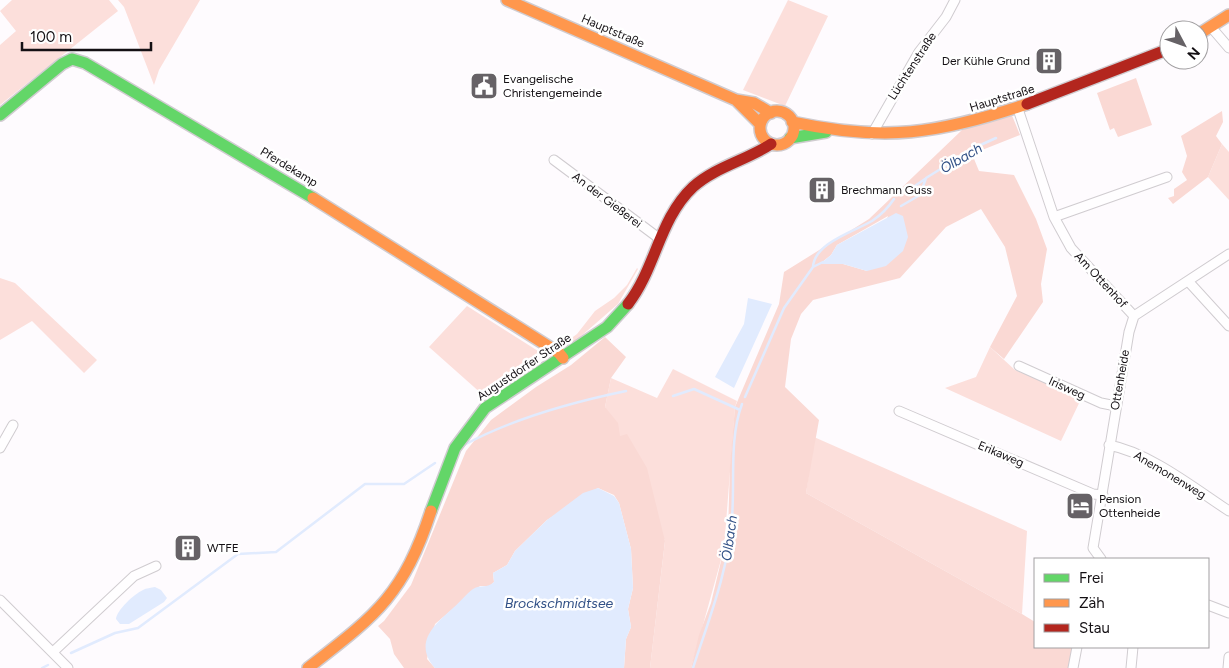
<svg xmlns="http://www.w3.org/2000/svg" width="1229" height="668" font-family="Figtree,sans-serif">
<rect width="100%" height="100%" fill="#fefbfe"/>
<path fill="#fcdfdb" d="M 12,0 L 109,0 L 118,11 L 0,105 L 0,45 L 16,31 L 0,11 Z
M 118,0 L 200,0 L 159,70 L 154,85 L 124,7 Z
M 788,0 L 828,16 L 785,106 L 743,90 Z
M 1222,144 L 1229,152 L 1229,200 L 1208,177 Z
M 637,268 L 638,269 L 618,304 L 572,344 L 562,345 L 577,334 L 595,311 L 614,298 L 627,285 Z
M 0,278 L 15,283 L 97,360 L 84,373 L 32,321 L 0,340 Z
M 467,306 L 538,351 L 540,358 L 511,375 L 483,395 L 429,347 Z
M 990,347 L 1015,370 L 1082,397 L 1061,441 L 945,388 L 976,377 Z
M 673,369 L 737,401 L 735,407 L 724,549 L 691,668 L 650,668 L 665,541 L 605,407 L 611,378 L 657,398 Z
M 814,437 L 1027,531 L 1022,614 L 806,493 Z"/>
<path fill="#fad9d4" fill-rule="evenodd" d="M 1136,78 L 1152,125 L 1118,137 L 1114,128 L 1110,130 L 1097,93 Z
M 1222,111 L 1223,122 L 1216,136 L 1222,144 L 1208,177 L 1173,204 L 1168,198 L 1174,196 L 1174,189 L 1187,180 L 1182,172 L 1187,156 L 1181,136 Z
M 1011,113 L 1020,135 L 972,154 L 979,171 L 1014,175 L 1036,219 L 1047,249 L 1041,284 L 1043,302 L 1004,359 L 990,347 L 1017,296 L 1005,247 L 981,209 L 946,227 L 900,278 L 813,300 L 801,314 L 791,339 L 785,387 L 819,420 L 806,493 L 1022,614 L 1035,622 L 1035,647 L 1074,647 L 1072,668 L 691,668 L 699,635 L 711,603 L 728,532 L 730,465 L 735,407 L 779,304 L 784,272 L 869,219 L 962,130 ZM 888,216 L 867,271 L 843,264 L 821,263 L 831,255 L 837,245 Z
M 605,337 L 626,357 L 611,378 L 605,407 L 618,423 L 620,436 L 627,434 L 647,468 L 665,541 L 650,668 L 624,668 L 626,639 L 631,627 L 628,609 L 633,588 L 631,549 L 619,503 L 614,495 L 598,488 L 547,520 L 515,551 L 507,565 L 493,573 L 494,582 L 490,586 L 480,586 L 435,624 L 427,659 L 435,668 L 404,668 L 394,654 L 390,639 L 378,626 L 384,621 L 411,585 L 466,451 L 491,420 L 536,387 L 571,365 Z"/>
<path fill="#e1ebfe" d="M 896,213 L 903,216 L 908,237 L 903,251 L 886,266 L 867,271 L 843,264 L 820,264 L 831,255 L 837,245 Z
M 748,298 L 772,304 L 734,388 L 715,377 L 744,324 Z
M 598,488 L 614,496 L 619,503 L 631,549 L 633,588 L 628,609 L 631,627 L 626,639 L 624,668 L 435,668 C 413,643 434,625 453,608 C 460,602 466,594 473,589 C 481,584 487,589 494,582 L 493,573 L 507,565 L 515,551 L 547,520 L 583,493 Z
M 155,587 L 161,590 L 167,598 L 164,602 L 129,624 L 120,624 L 116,619 C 117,610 134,594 143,590 C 146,588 151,588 155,587 Z"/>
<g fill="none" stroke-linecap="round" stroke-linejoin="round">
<path stroke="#e1ebfe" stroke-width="2.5" d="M 906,192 L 925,179
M 901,206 L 920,195 L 926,178 L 976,147 L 996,138
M 813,267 C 814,243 855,231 872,221 C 881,215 888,208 894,199
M 673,396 L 694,389 L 740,410
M 745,397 L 784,308 L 813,267 L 823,262
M 464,445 C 512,419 573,402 626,391
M 71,653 L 115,633 L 138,628 L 238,554 L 276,552 L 365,484 L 404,484 L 435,463
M 42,668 L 48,665
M 693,668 C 709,619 729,569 732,517 C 735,481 729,439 742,404"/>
<defs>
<path id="street" d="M 1211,27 L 1229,48
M 1018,109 L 1054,217 L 1071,248 L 1134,316
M 872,134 L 919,52 L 946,17 L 955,0
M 554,160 L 660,239
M 1054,217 L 1167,177
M 1188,281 L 1229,326
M 1019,366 L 1101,403 L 1116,406
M 899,411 L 1093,494 L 1103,495
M 1109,445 C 1150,453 1194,488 1229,511
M 0,448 L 13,425
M 1101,559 L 1093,548 L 1129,332 L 1134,316 L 1229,254
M 0,600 L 68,668
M 1208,605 L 1229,613
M 53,652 L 134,576 L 156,566
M 1073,668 L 1077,647
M 1131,668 L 1133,647
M 1228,668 L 1229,657"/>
<path id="fast" d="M 0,115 L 62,64 L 72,59 L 85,63 L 313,198
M 790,138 L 826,132
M 431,511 L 455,448 L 485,408 L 607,327 L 628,304"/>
<path id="slow" d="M 507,0 L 736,100 L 754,103 L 771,113
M 1199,34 L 1229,15
M 737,101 L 760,124
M760 128a17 17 0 1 1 34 0a17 17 0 1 1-34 0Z
M 792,122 C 886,142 937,134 1027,104
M 313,198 L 559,353 L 563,358
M 308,668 C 376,615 403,596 431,511"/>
<path id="jam" d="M 1027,104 L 1169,49
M 628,304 C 656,268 659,219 693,187 C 715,167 747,160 771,144"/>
</defs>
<use href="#street" stroke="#d0ccd0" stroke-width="11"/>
<use href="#fast" stroke="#d0ccd0" stroke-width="14"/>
<use href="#slow" stroke="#d0ccd0" stroke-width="14"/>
<use href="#jam" stroke="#d0ccd0" stroke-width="14"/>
<use href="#street" stroke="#fffeff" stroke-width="9"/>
<use href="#fast" stroke="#63d668" stroke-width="11"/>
<use href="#slow" stroke="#ff974d" stroke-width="11"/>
<use href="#jam" stroke="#b3261e" stroke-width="11"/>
</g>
<defs>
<symbol id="building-square" viewBox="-11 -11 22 22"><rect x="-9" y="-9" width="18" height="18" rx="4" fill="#666266" stroke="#fff"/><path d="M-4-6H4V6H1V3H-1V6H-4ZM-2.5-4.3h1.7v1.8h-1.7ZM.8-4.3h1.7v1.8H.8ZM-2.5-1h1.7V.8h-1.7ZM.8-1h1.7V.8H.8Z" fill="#fff"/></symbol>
<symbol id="civic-square" viewBox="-11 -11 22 22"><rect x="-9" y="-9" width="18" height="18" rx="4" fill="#666266" stroke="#fff"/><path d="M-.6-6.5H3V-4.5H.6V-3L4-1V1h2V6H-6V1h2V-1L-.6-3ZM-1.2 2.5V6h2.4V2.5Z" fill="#fff"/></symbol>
<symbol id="hotel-square" viewBox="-11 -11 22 22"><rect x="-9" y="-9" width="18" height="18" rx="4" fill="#666266" stroke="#fff"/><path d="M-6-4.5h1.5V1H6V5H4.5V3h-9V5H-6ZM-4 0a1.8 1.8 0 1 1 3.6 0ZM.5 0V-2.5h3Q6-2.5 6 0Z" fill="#fff"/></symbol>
</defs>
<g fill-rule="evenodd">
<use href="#building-square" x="1033" y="45" width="32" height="32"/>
<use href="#civic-square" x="468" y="70" width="32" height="32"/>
<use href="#building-square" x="806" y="174" width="32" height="32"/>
<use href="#hotel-square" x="1064" y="490" width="32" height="32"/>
<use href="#building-square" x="172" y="532" width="32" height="32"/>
</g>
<g text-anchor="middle" stroke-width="5" stroke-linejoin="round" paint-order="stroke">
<g font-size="12" fill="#141014" stroke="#fff">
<text transform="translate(613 31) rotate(23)" y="4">Hauptstraße</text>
<text transform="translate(912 66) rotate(-57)" y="4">Lüchtenstraße</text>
<text transform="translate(1002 98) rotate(-17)" y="4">Hauptstraße</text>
<text transform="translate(289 167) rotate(31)" y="4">Pferdekamp</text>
<text transform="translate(607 200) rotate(37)" y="4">An der Gießerei</text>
<text transform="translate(1101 280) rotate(47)" y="4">Am Ottenhof</text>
<text transform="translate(524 367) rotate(-34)" y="4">Augustdorfer Straße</text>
<text transform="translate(1120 380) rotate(-80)" y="4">Ottenheide</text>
<text transform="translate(1067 388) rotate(24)" y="4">Irisweg</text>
<text transform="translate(1001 454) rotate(23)" y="4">Erikaweg</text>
<text transform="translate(1170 475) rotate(31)" y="4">Anemonenweg</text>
</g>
<g font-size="12" fill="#141014" stroke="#fff" text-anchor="start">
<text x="1030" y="65" text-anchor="end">Der Kühle Grund</text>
<text x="503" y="83">Evangelische<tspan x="503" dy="14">Christengemeinde</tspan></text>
<text x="841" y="194">Brechmann Guss</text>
<text x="1099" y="503">Pension<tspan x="1099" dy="14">Ottenheide</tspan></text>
<text x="207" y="552">WTFE</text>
</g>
<g font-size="14" font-style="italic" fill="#315086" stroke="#fff">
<text transform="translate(961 158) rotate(-30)" y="5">Ölbach</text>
<text transform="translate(729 538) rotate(-82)" y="5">Ölbach</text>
<text x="559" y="608">Brockschmidtsee</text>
</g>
</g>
<rect x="1034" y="558" width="175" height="90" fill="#ffffff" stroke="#a19fa1"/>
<rect x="1044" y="574" width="25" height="8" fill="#63d668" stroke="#a19fa1"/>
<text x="1079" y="583" font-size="15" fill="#141014">Frei</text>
<rect x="1044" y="599" width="25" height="8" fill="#ff974d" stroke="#a19fa1"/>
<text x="1079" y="608" font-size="15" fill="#141014">Zäh</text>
<rect x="1044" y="624" width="25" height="8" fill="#b3261e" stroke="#a19fa1"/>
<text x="1079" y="633" font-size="15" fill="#141014">Stau</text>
<g transform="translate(1184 45) rotate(131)"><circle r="24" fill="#ffffff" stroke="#a19fa1"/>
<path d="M0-4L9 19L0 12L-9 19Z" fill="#666266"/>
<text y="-8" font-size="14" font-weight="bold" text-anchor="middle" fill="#141014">N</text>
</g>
<path d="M22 42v8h129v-8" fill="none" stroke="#141014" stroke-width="2.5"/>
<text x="30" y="42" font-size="15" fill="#141014" stroke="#ffffff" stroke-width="4" paint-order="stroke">100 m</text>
</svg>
